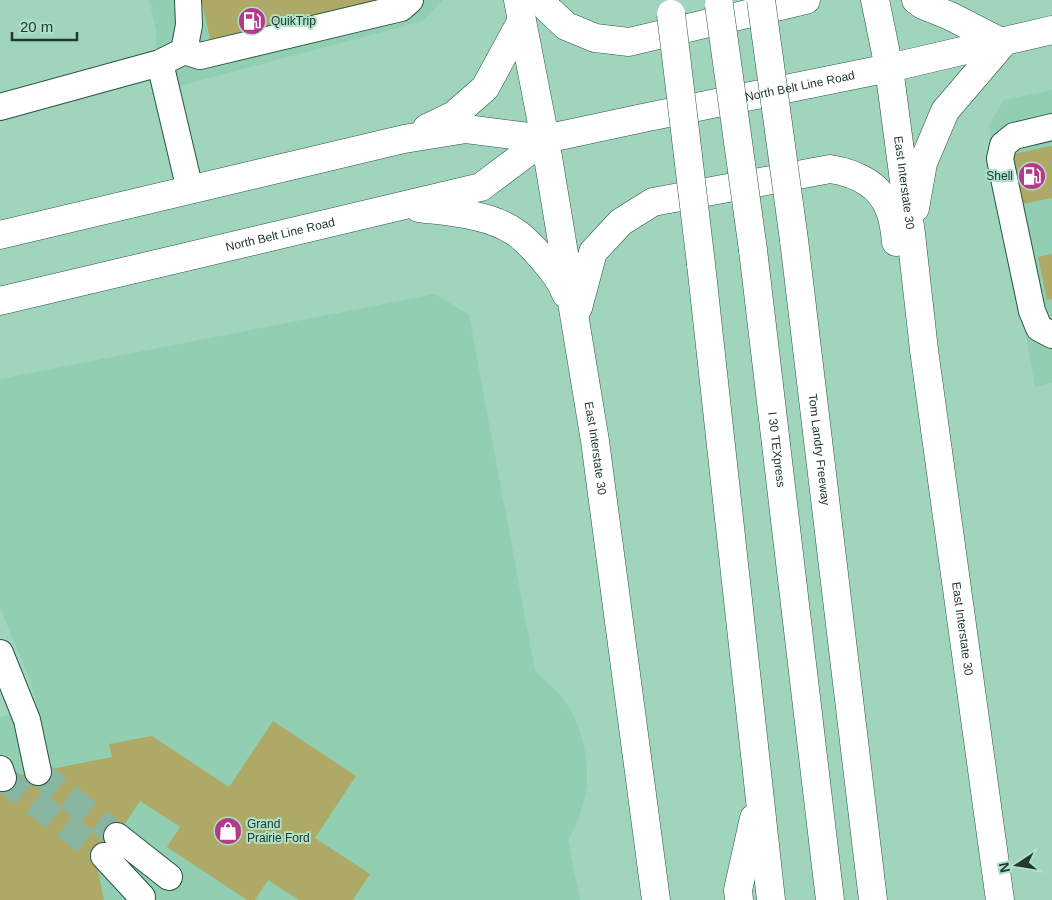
<svg xmlns="http://www.w3.org/2000/svg" width="1052" height="900" font-family="Arial,sans-serif">
<rect width="100%" height="100%" fill="#a1d4bc"/>
<path fill="#91ceb2" d="M 149,0 L 443,0 L 423,21 L 157,92 L 156,30 Z
M 1052,90 L 1052,383 L 1035,387 L 989,125 L 1004,100 Z
M 435,294 L 469,315 L 535,671 L 561,696 L 572,712 L 579,728 L 584,746 L 587,765 L 587,785 L 583,804 L 577,823 L 568,840 L 580,900 L 0,900 L 0,717 L 38,709 L 30,680 L 0,608 L 0,379 Z"/>
<path fill="#aea967" d="M 201,0 L 381,0 L 211,42 Z
M 1052,146 L 1052,198 L 1018,205 L 1008,155 Z
M 1052,254 L 1052,299 L 1047,300 L 1038,257 Z
M 273,721 L 356,776 L 315,838 L 370,874 L 353,900 L 299,900 L 268,880 L 255,900 L 247,900 L 167,847 L 180,827 L 140,801 L 97,866 L 104,900 L 0,900 L 0,779 L 112,757 L 109,744 L 152,736 L 229,787 Z"/>
<g fill="none" stroke-linecap="round" stroke-linejoin="round">
<path stroke="#88b5a0" stroke-width="26" stroke-dasharray="26 13" stroke-linecap="butt" d="M 38,772 L 117,836
M 3,778 L 104,856"/>
<defs>
<path id="minor" d="M 184,51 L 200,56 L 401,8 L 410,0
M 160,63 L 190,190
M 0,107 L 160,63 L 184,51 L 189,25 L 188,0
M 1052,127 L 1014,136 L 1003,145 L 1000,159 L 1032,311 L 1039,328 L 1052,335
M 0,653 L 27,720 L 38,772
M 0,769 L 3,778
M 117,836 L 169,877
M 104,856 L 142,897"/>
<g id="major">
<path id="s1" d="M 518,0 L 545,139 L 595,441 L 656,900"/>
<path d="M 544,0 L 547,8 L 566,26 L 595,38 L 629,42 L 806,0"/>
<path id="s2" d="M 875,0 L 889,68 L 911,234 L 924,350 L 1000,900"/>
<path d="M 916,0 L 923,5 L 950,16 L 1003,43"/>
<path d="M 427,128 L 454,115 L 485,88 L 521,22"/>
<path d="M 419,208 C 450,212 489,214 515,232 C 526,239 535,250 543,259 C 553,271 560,279 566,294"/>
<path d="M 915,208 L 923,163 L 945,111 L 1003,43"/>
<path id="s3" d="M 0,235 L 404,139 L 466,129 L 545,139 L 643,118 L 889,68 L 1052,30"/>
<path id="s4" d="M 0,301 L 481,187 L 545,139"/>
<path d="M 578,308 L 593,252 L 621,222 L 653,202 L 830,169 C 856,173 881,185 890,211 C 894,221 895,232 896,242"/>
</g>
<g id="highway">
<path id="s5" d="M 794,240 L 873,900"/>
<path id="s6" d="M 753,250 L 830,900"/>
<path d="M 701,264 L 771,900"/>
<path d="M 739,900 L 738,890 L 754,818"/>
</g>
</defs>
<use href="#minor" stroke="#255642" stroke-width="28"/>
<use href="#major" stroke="#255642" stroke-width="29"/>
<use href="#highway" stroke="#255642" stroke-width="29"/>
<use href="#minor" stroke="#fff" stroke-width="26"/>
<use href="#major" stroke="#fff" stroke-width="28"/>
<use href="#highway" stroke="#fff" stroke-width="28"/>
<defs>
<path id="highway-bridge" d="M 761,0 L 794,240
M 719,5 L 753,250
M 671,14 L 701,264"/>
</defs>
<use href="#highway-bridge" stroke="#255642" stroke-width="29" stroke-linecap="butt"/>
<use href="#highway-bridge" stroke="#fff" stroke-width="28"/>
</g>
<defs>
<symbol id="fuel-disc" viewBox="-11 -11 22 22"><circle r="9.5" fill="#b4398a" stroke="#ade1c9"/><path d="M-5.5-6h7V0h2V4h1.3V-2.5L3-4.5l.8-.8L6-3V5H2.5V1h-1V6h-7ZM-4.2-4.7v3.2H.2V-4.7Z" fill="#fff"/></symbol>
<symbol id="shop-disc" viewBox="-11 -11 22 22"><circle r="9.5" fill="#b4398a" stroke="#ade1c9"/><path d="M-5-2.5h2.3a2.7 3.5 0 0 1 5.4 0H5L5.5 6h-11ZM-1.5-2.5h3a1.5 2.3 0 0 0-3 0Z" fill="#fff"/></symbol>
</defs>
<g fill-rule="evenodd">
<use href="#fuel-disc" x="236" y="5" width="32" height="32"/>
<use href="#fuel-disc" x="1016" y="160" width="32" height="32"/>
<use href="#shop-disc" x="212" y="815" width="32" height="32"/>
</g>
<g text-anchor="middle" stroke-width="4" stroke-linejoin="round" paint-order="stroke">
<g font-size="12" fill="#23382e" stroke="#ade1c9" text-anchor="start">
<text x="271" y="25">QuikTrip</text>
<text x="1013" y="180" text-anchor="end">Shell</text>
<text x="247" y="828">Grand<tspan x="247" dy="14">Prairie Ford</tspan></text>
</g>
<g font-size="12" fill="#23382e" stroke="#ade1c9">
<text dy="4" stroke="none"><textPath href="#s3" startOffset="818">North Belt Line Road</textPath></text>
<text dy="4" stroke="none"><textPath href="#s2" startOffset="185">East Interstate 30</textPath></text>
<text dy="4" stroke="none"><textPath href="#s4" startOffset="288">North Belt Line Road</textPath></text>
<text dy="4" stroke="none"><textPath href="#s1" startOffset="455">East Interstate 30</textPath></text>
<text dy="4" stroke="none"><textPath href="#s6" startOffset="201">I 30 TEXpress</textPath></text>
<text dy="4" stroke="none"><textPath href="#s5" startOffset="211">Tom Landry Freeway</textPath></text>
<text dy="4" stroke="none"><textPath href="#s2" startOffset="635">East Interstate 30</textPath></text>
</g>
</g>
<g transform="translate(1017 865) rotate(258)" stroke="#ade1c9" stroke-width="4" paint-order="stroke">
<path d="M0-4L9 19L0 12L-9 19Z" fill="#23382e"/>
<text y="-8" font-size="14" font-weight="bold" text-anchor="middle" fill="#23382e">N</text>
</g>
<path d="M12 32v8h65v-8" fill="none" stroke="#23382e" stroke-width="2.5"/>
<text x="20" y="32" font-size="15" fill="#23382e" stroke="#ade1c9" stroke-width="4" paint-order="stroke">20 m</text>
</svg>
